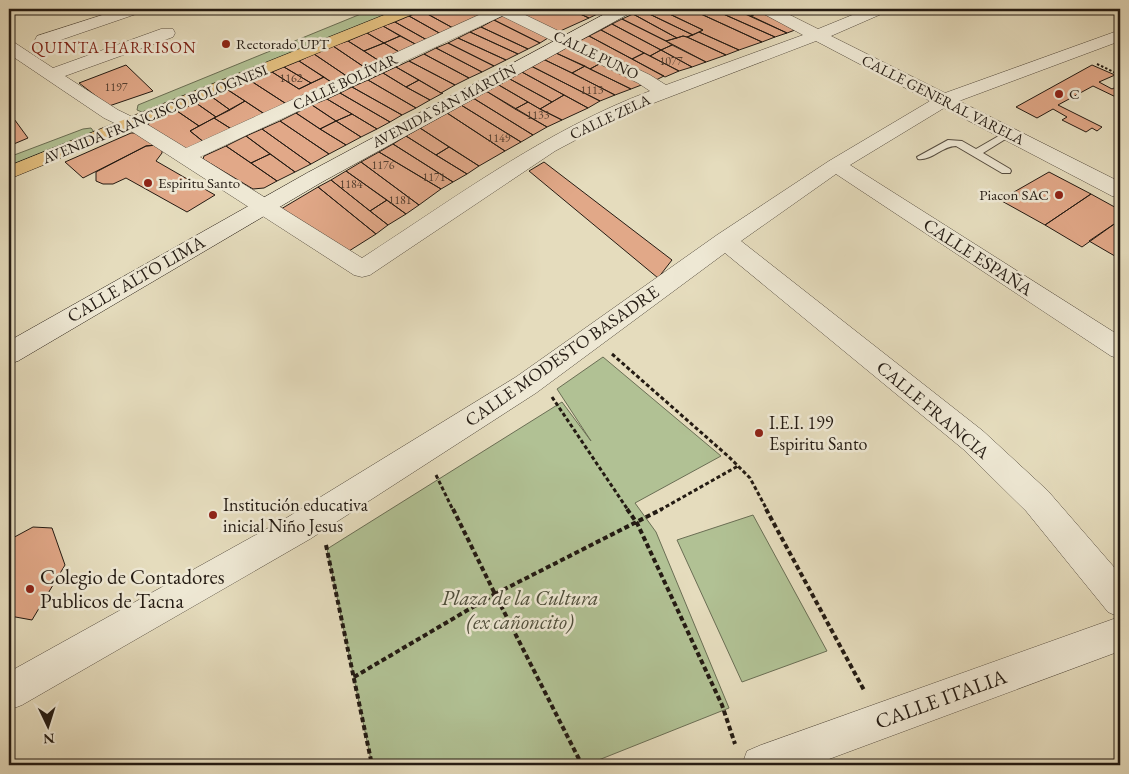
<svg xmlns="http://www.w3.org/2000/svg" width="1129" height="774" font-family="'EB Garamond',serif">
<rect width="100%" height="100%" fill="#e5dcbd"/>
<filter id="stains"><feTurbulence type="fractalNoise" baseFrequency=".004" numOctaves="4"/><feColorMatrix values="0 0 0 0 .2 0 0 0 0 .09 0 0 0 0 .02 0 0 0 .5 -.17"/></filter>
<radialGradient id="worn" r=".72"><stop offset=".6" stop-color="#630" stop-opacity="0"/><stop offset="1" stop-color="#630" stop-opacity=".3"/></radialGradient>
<path fill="#b1c194" stroke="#6a6e54" d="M 373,9 L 405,9 L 147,114 L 137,110 L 138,105 Z
M 91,128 L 94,132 L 94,134 L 9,169 L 9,157 L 83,129 Z
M 603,357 L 721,456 L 635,503 L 656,532 L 729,708 L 586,765 L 372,765 L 327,549 L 562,402 L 591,441 L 557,389 Z
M 753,515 L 827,651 L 742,682 L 677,540 Z"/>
<path fill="#e1a888" stroke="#241b13" d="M 428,9 L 472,9 L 483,14 L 453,28 L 422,11 Z
M 516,9 L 569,9 L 589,18 L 558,32 L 513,10 Z
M 569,9 L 602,9 L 606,10 L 589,18 Z
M 643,9 L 659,9 L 703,30 L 693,35 L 641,10 Z
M 659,9 L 690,9 L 762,42 L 739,50 L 699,32 L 703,30 Z
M 690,9 L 712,9 L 775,37 L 762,42 Z
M 712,9 L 734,9 L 787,33 L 775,37 Z
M 734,9 L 752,9 L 760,12 L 751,16 Z
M 641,10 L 693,35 L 687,37 L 683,36 L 677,38 L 633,14 Z
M 422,11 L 453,28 L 441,34 L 409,16 Z
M 760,12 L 794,27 L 795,30 L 787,33 L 751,16 Z
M 633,14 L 677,38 L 666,41 L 622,19 Z
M 505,15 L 548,38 L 540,43 L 494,20 Z
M 409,16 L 441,34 L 427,40 L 395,22 Z
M 622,19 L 666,41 L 672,45 L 661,50 L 612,24 Z
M 494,20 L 540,43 L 528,49 L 481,27 Z
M 395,22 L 427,40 L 417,45 L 383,26 Z
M 612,24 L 661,50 L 650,56 L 601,30 Z
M 383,26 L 400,36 L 384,43 L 367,33 Z
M 481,27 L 528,49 L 518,54 L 470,32 Z
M 601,30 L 644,53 L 632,59 L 589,36 Z
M 470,32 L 518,54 L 506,60 L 458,38 Z
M 699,32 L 739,50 L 726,55 L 687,37 Z
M 367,33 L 384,43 L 364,51 L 348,41 Z
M 400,36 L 417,45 L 401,53 L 384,43 Z
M 589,36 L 664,76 L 656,80 L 579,41 Z
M 683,36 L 687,37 L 726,55 L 706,62 L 666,41 Z
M 458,38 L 506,60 L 494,66 L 448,43 Z
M 348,41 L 381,62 L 367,69 L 333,46 Z
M 384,43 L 401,53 L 381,62 L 364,51 Z
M 448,43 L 494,66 L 482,72 L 436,48 Z
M 672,45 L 706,62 L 692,67 L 661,50 Z
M 333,46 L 367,69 L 348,77 L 314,54 Z
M 567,47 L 601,63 L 590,69 L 556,53 Z
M 436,48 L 482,72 L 469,78 L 424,54 Z
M 661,50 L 692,67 L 679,71 L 650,56 Z
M 556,53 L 585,66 L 572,73 L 543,59 Z
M 644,53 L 650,56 L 679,71 L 665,77 L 632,59 Z
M 314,54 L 348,77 L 334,84 L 299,61 Z
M 424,54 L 469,78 L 455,85 L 409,61 Z
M 543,59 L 572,73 L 615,95 L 600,101 L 531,66 Z
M 299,61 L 324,77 L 311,83 L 284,67 Z
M 409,61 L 455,85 L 441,93 L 396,67 Z
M 601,63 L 644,84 L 631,89 L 590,69 Z
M 126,65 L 153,91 L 109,106 L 79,83 Z
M 1092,65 L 1115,75 L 1099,82 L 1112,89 L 1118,86 L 1120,87 L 1120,99 L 1093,86 L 1058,105 L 1102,127 L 1097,131 L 1092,128 L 1086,132 L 1062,120 L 1067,117 L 1053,109 L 1037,118 L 1016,107 Z
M 531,66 L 600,101 L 588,108 L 520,71 Z
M 585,66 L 590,69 L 631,89 L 615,95 L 572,73 Z
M 284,67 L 311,83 L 299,89 L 272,72 Z
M 396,67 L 419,80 L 406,87 L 383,73 Z
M 520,71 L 564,95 L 552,102 L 508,78 Z
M 272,72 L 299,89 L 324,77 L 334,84 L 288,105 L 251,81 Z
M 383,73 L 406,87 L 430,100 L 416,108 L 368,80 Z
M 508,78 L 552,102 L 540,109 L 497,84 Z
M 368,80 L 416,108 L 402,115 L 352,87 Z
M 419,80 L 441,93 L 443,93 L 430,100 L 406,87 Z
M 251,81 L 288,105 L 266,115 L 228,90 Z
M 497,84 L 528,102 L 515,109 L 486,91 Z
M 352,87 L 402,115 L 390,122 L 340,93 Z
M 228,90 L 245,101 L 230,110 L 212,97 Z
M 486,91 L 547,127 L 533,135 L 473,98 Z
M 340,93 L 390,122 L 377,129 L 327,99 Z
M 564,95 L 588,108 L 562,120 L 540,109 Z
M 212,97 L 230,110 L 216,117 L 196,103 Z
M 473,98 L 533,135 L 521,142 L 461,105 Z
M 327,99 L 352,114 L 336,121 L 312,105 Z
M 245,101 L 266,115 L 233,130 L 214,118 Z
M 528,102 L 540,109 L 562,120 L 547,127 L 515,109 Z
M 196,103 L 216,117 L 199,126 L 177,111 Z
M 312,105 L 336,121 L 320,129 L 296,113 Z
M 461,105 L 521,142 L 505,151 L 447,113 Z
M 177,111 L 199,126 L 190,131 L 205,143 L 188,150 L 147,127 L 149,123 Z
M 9,112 L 28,138 L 9,146 Z
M 296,113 L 320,129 L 346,145 L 329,154 L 280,121 Z
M 447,113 L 505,151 L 479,166 L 420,128 Z
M 352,114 L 377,129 L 361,137 L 336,121 Z
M 214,118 L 233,130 L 205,143 L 190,131 Z
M 280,121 L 329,154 L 311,164 L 262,129 Z
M 336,121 L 361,137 L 346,145 L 320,129 Z
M 420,128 L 449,147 L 436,155 L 406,136 Z
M 262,129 L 311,164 L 295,172 L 246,136 Z
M 131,133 L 141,133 L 158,145 L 146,146 L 83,178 L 65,162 Z
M 246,136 L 270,154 L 251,163 L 226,146 Z
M 406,136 L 436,155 L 467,174 L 453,182 L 393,144 Z
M 393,144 L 453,182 L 441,189 L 379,152 Z
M 156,145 L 162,149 L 162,153 L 156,161 L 215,195 L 187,212 L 126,178 L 113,184 L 103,184 L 96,181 L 96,172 L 146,146 Z
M 226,146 L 277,181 L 264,188 L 253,189 L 203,159 L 204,156 Z
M 449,147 L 479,166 L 467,174 L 436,155 Z
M 379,152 L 441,189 L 419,205 L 361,162 Z
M 270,154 L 295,172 L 277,181 L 251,163 Z
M 361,162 L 419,205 L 406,214 L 346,171 Z
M 544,162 L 672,260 L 658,278 L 529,171 Z
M 346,171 L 387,200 L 370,211 L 331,180 Z
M 1049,172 L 1091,194 L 1045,225 L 1000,200 Z
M 331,180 L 370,211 L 388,225 L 376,234 L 318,187 Z
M 318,187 L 376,234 L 349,251 L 281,209 Z
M 1091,194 L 1120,210 L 1120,220 L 1082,247 L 1045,225 Z
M 387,200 L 406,214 L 388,225 L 370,211 Z
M 1120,220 L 1120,259 L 1089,241 Z
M 33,527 L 52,528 L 65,565 L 32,620 L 10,616 L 9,613 L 9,540 Z"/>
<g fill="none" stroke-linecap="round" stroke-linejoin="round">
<defs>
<path id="lane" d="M 1009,130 L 1014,133 L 1012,135 L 983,153 L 1010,169 L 1011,171 L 1010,173 L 1002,173 L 956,146 C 942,146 932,161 918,159 L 917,157 L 948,140 L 962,141 L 976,149 Z"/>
<path id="street" d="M 121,9 L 144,9 L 142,12 L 49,44 L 37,44 L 35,40 L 37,36 Z
M 492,9 L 513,9 L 650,75 L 666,85 L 803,35 L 760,12 L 758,9 L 778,9 L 818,29 L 867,9 L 888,9 L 886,12 L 831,36 L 945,93 L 1120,30 L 1120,41 L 959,101 L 1120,182 L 1120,198 L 1112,196 L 944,108 L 850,165 L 1120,336 L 1120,359 L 1111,356 L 836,174 L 741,241 L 983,431 L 1048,491 L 1120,574 L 1120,651 L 813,765 L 742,765 L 747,751 L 761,745 L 1119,617 L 1108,612 L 1026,511 L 963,449 L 725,253 L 536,393 L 310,539 L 22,705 L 9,710 L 9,672 L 288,517 L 516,377 L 717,235 L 829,161 L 930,101 L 816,41 L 638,109 L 600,127 L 555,151 L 370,275 L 362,277 L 354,275 L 131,131 L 104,118 L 9,54 L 9,42 L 15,43 L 53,68 L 161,29 L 173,29 L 175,33 L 173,37 L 65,76 L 118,110 L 145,123 L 186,148 ZM 502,16 L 638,83 L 650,91 C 546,130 455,198 362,258 L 200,157 Z"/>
<path id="secondary" d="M 614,9 L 634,9 L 632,12 L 322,182 L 18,361 L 9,364 L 9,341 L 307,173 Z"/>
<path id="primary" d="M 399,9 L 420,9 L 418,12 L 9,179 L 9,166 Z"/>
</defs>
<use href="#lane" stroke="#544b3e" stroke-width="2"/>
<use href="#street" stroke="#544b3e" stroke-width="1"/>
<use href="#secondary" stroke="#241b13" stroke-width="1"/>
<use href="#primary" stroke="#241b13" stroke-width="1"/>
<path stroke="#241b13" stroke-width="2" stroke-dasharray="2.5 2" stroke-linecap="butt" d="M 1097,64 L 1120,75"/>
<path stroke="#241b13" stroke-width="3" stroke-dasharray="4 2.5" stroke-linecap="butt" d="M 612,354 L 729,457 L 750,478 L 767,510
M 552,397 L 628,510
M 436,475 L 453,510
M 660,510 L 738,466"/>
<path stroke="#241b13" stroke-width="4" stroke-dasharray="5 3" stroke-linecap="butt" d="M 453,509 L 495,594 L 662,509
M 627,509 L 637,523 L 722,705 L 735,744
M 766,509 L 865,692
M 326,545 L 372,765
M 354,677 L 495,594 L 582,765"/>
<use href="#lane" fill="#eee8d4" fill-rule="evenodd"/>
<use href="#street" fill="#eee8d4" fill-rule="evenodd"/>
<use href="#secondary" fill="#eee8d4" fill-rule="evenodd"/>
<use href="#primary" fill="#e2be7e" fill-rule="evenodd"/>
</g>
<g fill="#8f2418" stroke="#eee8d4" stroke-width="2">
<circle cx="226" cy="44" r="5"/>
<circle cx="1059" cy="94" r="5"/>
<circle cx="148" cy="183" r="5"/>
<circle cx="1059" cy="195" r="5"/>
<circle cx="759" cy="433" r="5"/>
<circle cx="213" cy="515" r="5"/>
<circle cx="30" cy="589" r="5"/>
</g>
<g text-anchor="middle" stroke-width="5" stroke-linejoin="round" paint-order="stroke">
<g font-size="12" fill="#533e30">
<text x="671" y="65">1077</text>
<text x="291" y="82">1162</text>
<text x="116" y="91">1197</text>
<text x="592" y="94">1113</text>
<text x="538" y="119">1133</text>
<text x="499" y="142">1149</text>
<text x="383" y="169">1176</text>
<text x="434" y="181">1171</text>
<text x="351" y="188">1184</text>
<text x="400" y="204">1181</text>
</g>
<g font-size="15" fill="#241b13" stroke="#eee8d4" text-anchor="start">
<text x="236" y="49">Rectorado UPT</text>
<text x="1069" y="99">C</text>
<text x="158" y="188">Espiritu Santo</text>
<text x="1049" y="200" text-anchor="end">Piacon SAC</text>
</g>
<g font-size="15" fill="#241b13" stroke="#eee8d4">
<text transform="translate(596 55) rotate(26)" y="5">CALLE PUNO</text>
<text transform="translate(345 82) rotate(-25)" y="5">CALLE BOLÍVAR</text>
<text transform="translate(943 100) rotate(27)" y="5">CALLE GENERAL VARELA</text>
<text transform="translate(444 106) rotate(-28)" y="5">AVENIDA SAN MARTÍN</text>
<text transform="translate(155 114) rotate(-22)" y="5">AVENIDA FRANCISCO BOLOGNESI</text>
<text transform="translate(610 117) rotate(-25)" y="5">CALLE ZELA</text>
</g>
<g font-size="16" letter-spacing="1" fill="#7a1f14" stroke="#eee8d4">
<text x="114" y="53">QUINTA HARRISON</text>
</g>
<g font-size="18" fill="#241b13" stroke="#eee8d4">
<text transform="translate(978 257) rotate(33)" y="6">CALLE ESPAÑA</text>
<text transform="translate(136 279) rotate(-30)" y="6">CALLE ALTO LIMA</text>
<text transform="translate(562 356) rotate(-35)" y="6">CALLE MODESTO BASADRE</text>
<text transform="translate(933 410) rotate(40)" y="6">CALLE FRANCIA</text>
</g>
<g font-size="18" fill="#241b13" stroke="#eee8d4" text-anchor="start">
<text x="769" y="429">I.E.I. 199<tspan x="769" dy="21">Espiritu Santo</tspan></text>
<text x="223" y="511">Institución educativa<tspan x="223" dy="21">inicial Niño Jesus</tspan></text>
</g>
<g font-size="21" fill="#241b13" stroke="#eee8d4" text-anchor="start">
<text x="40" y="584">Colegio de Contadores<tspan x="40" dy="24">Publicos de Tacna</tspan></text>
</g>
<g font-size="21" font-style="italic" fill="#4e4d3a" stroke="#eee8d4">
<text x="520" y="605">Plaza de la Cultura<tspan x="520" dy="24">(ex cañoncito)</tspan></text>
</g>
<g font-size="21" fill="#241b13" stroke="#eee8d4">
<text transform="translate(941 699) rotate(-20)" y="7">CALLE ITALIA</text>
</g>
</g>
<rect width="1129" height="774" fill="none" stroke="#e5dcbd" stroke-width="30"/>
<rect x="10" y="10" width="1109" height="754" fill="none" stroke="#241b13" stroke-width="2.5"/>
<rect x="15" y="15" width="1099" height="744" fill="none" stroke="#241b13"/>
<g transform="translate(48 726) rotate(176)" stroke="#eee8d4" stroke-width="4" paint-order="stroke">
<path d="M0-4L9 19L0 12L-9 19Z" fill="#241b13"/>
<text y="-8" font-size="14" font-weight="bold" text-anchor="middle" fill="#241b13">N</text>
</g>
<rect width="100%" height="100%" filter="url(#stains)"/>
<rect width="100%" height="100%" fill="url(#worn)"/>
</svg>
